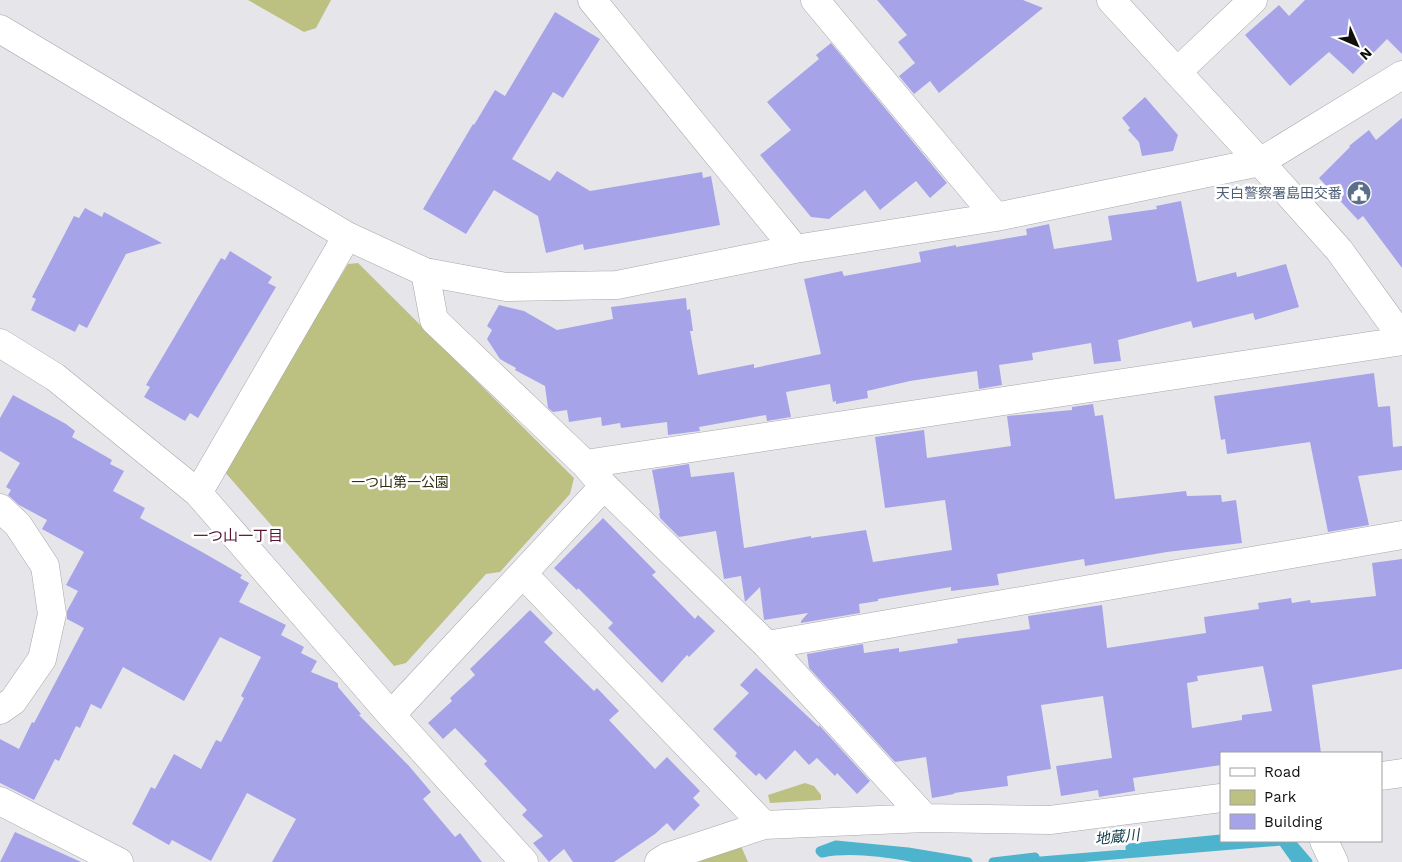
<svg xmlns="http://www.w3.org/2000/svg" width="1402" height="862" font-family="'Work Sans','Noto Sans JP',sans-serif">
<rect width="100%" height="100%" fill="#e6e6ea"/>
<path fill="#bcc080" d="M 248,0 L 331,0 L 316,28 L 304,32 Z
M 358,263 L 574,478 L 570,494 L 500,572 L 486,574 L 406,663 L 394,666 L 224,471 L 348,264 Z
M 805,783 L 814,786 L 821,795 L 821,800 L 770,803 L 768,795 Z
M 741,846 L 748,862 L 698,862 Z"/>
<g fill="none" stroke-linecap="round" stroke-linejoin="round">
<path stroke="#4eb3cc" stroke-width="9" d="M 1290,841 L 1308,862
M 1130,848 L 1221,839
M 935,862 C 902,855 856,846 822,853 L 820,851 L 836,845 L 908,852 L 968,862
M 993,862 L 1035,857
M 1029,862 L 1282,841 L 1297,862"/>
</g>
<path fill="#a7a3e8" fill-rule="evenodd" d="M 877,0 L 1023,0 L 1043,8 L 939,93 L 930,81 L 914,94 L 899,76 L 915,63 L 898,42 L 907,35 Z
M 1305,0 L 1402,0 L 1402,54 L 1387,39 L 1353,74 L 1329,52 L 1290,86 L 1245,35 L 1279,5 L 1289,16 Z
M 555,12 L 600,39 L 563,98 L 553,92 L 512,159 L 550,181 L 557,171 L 590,191 L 702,172 L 703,178 L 711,176 L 720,225 L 584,250 L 583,244 L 546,253 L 538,216 L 494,190 L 466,234 L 423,209 L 473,124 L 474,125 L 495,90 L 505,96 Z
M 831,43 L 947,183 L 930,198 L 916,181 L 880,210 L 865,190 L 829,219 L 811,217 L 760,155 L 791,130 L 767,102 L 819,59 L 816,55 Z
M 1145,97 L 1178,135 L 1173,151 L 1142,156 L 1139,142 L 1128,130 L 1130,128 L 1122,118 Z
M 1402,118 L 1402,268 L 1363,216 L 1358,220 L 1319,178 L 1350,147 L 1349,146 L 1369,130 L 1376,140 Z
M 1181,201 L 1197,282 L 1236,272 L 1237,277 L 1286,264 L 1299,307 L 1255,320 L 1253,313 L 1193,328 L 1191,321 L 1118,340 L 1121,361 L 1094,364 L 1091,343 L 1032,353 L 1033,360 L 999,365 L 1002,385 L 979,389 L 977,371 L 910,381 L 867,391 L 868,398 L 836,404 L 836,401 L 833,402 L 830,384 L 786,392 L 791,417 L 767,421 L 766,415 L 699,427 L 700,431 L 668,435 L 667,422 L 621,428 L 620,423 L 602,426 L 601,417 L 569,422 L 567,410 L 553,412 L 548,408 L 545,386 L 515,370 L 516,368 L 500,359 L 487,339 L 492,330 L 487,326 L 499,305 L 524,311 L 557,330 L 613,319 L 611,307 L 686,298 L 687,310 L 690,309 L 693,331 L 690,331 L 698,375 L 754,364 L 754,368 L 821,354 L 804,279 L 842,271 L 844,276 L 921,262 L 919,252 L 956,245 L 956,247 L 1027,235 L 1026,229 L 1049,224 L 1054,249 L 1112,240 L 1108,216 L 1157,209 L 1156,206 Z
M 85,208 L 102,217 L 104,212 L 162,243 L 126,254 L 87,328 L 79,324 L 75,332 L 31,310 L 36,299 L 32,297 L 74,216 L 79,218 Z
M 230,251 L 272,277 L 268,283 L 276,287 L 198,418 L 190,413 L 185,421 L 144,397 L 150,387 L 146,385 L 221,258 L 225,260 Z
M 1374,373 L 1378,407 L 1390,406 L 1393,447 L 1402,446 L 1402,470 L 1358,476 L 1369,525 L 1328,532 L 1310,442 L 1227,454 L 1225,439 L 1221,440 L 1214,396 Z
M 13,395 L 66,424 L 75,431 L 72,437 L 112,460 L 110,464 L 124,471 L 113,491 L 145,508 L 140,518 L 202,552 L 242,575 L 240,578 L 249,583 L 239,602 L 286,625 L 281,635 L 304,647 L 301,653 L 317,661 L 311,672 L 338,683 L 338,687 L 361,714 L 359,715 L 409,766 L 431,792 L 423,799 L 455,837 L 460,833 L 482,862 L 272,862 L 296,819 L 247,793 L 211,861 L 172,840 L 169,845 L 132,824 L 151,787 L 155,789 L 174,754 L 201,769 L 216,740 L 221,742 L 244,698 L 241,696 L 261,657 L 220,637 L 184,701 L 123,667 L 101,709 L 91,704 L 80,728 L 76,726 L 59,761 L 55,759 L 34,800 L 0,783 L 0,739 L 19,749 L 32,722 L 34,723 L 84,628 L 67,619 L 67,611 L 78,591 L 66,585 L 84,552 L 42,529 L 47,520 L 19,505 L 8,495 L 11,490 L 6,487 L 20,463 L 0,451 L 0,418 Z
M 1093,404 L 1095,416 L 1103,415 L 1115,499 L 1186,491 L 1187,496 L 1221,495 L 1222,502 L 1236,500 L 1242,543 L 1167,552 L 1085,566 L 1084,559 L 997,574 L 999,585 L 951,591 L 951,587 L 878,599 L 878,601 L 859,604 L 860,613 L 801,623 L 801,621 L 808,613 L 764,620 L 760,587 L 745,602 L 741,576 L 724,579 L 716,531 L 679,537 L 660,518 L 659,513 L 660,513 L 652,470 L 689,464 L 691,477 L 734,472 L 744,548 L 811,536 L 811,538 L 866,530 L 873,562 L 952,550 L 945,500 L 885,508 L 875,437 L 924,430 L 927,458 L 1011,446 L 1007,416 L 1072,410 L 1072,407 Z
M 603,518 L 656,572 L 652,575 L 695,619 L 698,615 L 715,631 L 689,657 L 687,655 L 662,683 L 608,628 L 613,623 L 578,588 L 577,590 L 554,568 Z
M 1402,559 L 1402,669 L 1312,685 L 1321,753 L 1221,753 L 1221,765 L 1133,778 L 1135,791 L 1099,797 L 1098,790 L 1061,796 L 1056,766 L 1112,758 L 1103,696 L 1041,705 L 1051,769 L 1007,776 L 1008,786 L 954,793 L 954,794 L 932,798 L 926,757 L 895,762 L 809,668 L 807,654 L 863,644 L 864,653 L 899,648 L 899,652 L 958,643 L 957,639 L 1030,629 L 1028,616 L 1102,605 L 1107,648 L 1206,633 L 1204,617 L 1259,609 L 1258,603 L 1291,598 L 1292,603 L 1310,600 L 1311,603 L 1376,596 L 1372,563 ZM 1263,666 L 1272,711 L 1242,715 L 1242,720 L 1192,728 L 1187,683 L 1198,681 L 1197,676 Z
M 530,610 L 553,633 L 544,642 L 594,691 L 597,688 L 619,711 L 609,720 L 655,769 L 667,757 L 700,791 L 693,798 L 700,805 L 674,831 L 667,823 L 655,834 L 614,862 L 573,862 L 564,849 L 549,862 L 533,843 L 543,836 L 522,815 L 527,810 L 484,764 L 487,761 L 455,728 L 443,739 L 428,723 L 452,701 L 450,698 L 475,675 L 470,669 Z
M 756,668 L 819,727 L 819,725 L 870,781 L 857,794 L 837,773 L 835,776 L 817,758 L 809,765 L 795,750 L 766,780 L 759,773 L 756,776 L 735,756 L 737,753 L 713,729 L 749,693 L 740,685 Z
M 15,832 L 81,862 L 0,862 Z"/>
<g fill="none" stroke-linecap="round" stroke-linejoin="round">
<defs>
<path id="minor" d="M 592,0 L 795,249
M 815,0 L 996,217
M 1111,0 L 1260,162 L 1339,250 L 1402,337
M 0,29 L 347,236 L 425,272 L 506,287 L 617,285 L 795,249 L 996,217 L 1260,162 L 1402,75
M 1177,72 L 1253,0
M 425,272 L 434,320 L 585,464 L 604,486 L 767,645 L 925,818
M 0,343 L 55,377 L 198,493 L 391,715 L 524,862
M 585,464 L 1402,341
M 198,493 L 347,236
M 0,508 L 18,525 L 45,566 L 52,614 L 42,659 L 13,701 L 0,710
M 523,574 L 764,825
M 767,645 L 1402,535
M 391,715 L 604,486
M 1381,776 L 1402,773
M 0,801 L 119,862
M 1324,841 L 1334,862
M 659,862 L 667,857 L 764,825 L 925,818 L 1050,820 L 1221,798"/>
</defs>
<use href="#minor" stroke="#a7a7aa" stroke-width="29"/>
<use href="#minor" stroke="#fff" stroke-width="28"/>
</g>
<defs>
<symbol id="civic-disc" viewBox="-11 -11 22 22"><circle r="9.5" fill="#5c6f8a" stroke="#fff"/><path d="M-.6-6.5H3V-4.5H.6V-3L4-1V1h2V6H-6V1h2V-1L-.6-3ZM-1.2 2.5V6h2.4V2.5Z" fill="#fff"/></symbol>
</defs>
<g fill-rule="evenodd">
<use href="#civic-disc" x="1345" y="179" width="28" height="28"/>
</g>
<g text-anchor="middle" stroke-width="5" stroke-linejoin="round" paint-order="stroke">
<g font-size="14" fill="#4e5e75" stroke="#fff" text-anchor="end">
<text x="1342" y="198">天白警察署島田交番</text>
</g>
<g font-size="14" fill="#2f300f" stroke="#fff">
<text x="400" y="487">一つ山第一公園</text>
</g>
<g font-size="15" fill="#541330" stroke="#fff">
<text x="238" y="541">一つ山一丁目</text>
</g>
<g font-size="15" font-style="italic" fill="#13404b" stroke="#fff">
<text transform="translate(1117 837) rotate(-6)" y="5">地蔵川</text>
</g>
</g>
<rect x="1220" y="752" width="162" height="90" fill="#ffffff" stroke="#9f9fa0"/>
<rect x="1230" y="768" width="25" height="8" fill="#ffffff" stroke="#9f9fa0"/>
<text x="1264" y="777" font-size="15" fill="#101011">Road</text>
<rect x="1230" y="790" width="25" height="15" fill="#bcc080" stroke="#9f9fa0"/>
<text x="1264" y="802" font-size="15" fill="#101011">Park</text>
<rect x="1230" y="814" width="25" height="15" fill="#a7a3e8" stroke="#9f9fa0"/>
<text x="1264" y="827" font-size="15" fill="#101011">Building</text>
<g transform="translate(1357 45) rotate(135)" stroke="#ffffff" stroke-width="4" paint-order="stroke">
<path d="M0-4L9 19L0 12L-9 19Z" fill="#101011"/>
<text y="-8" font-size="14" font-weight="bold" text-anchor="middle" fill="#101011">N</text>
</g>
</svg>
